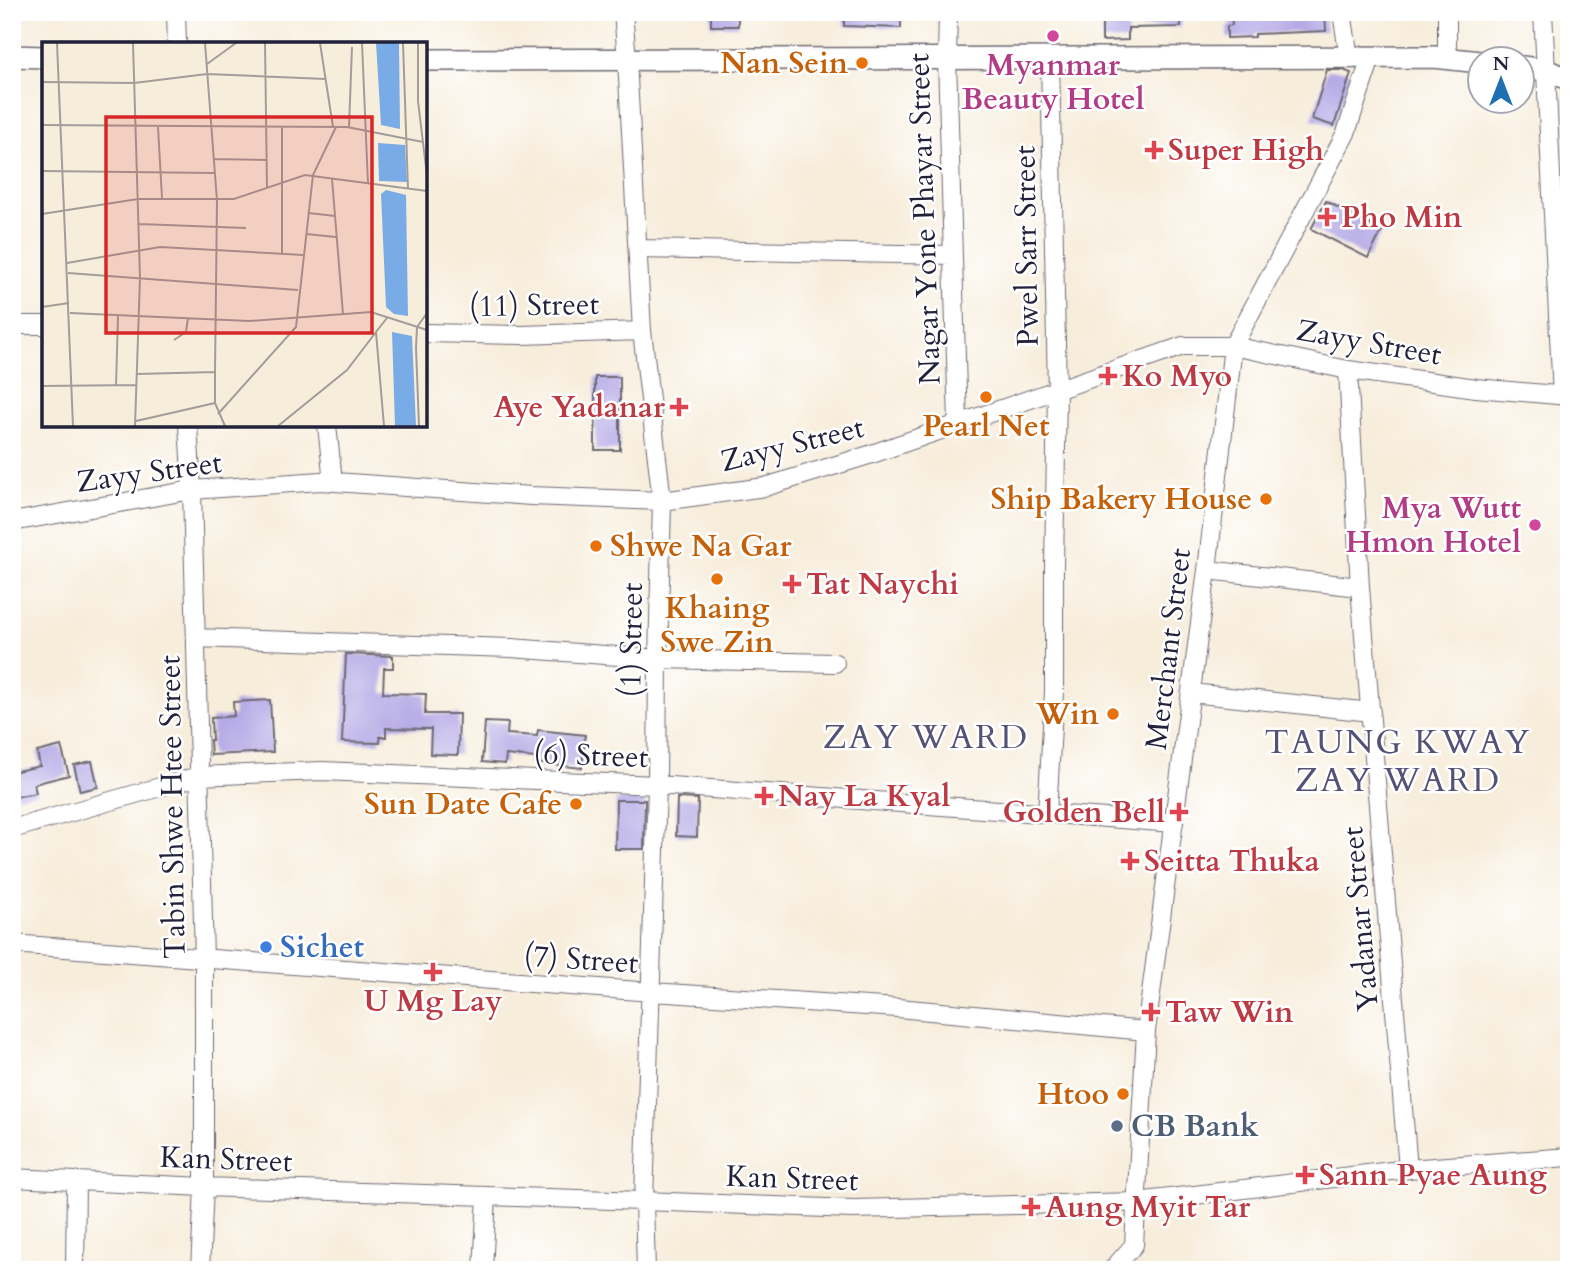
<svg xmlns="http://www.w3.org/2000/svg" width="1581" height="1282" font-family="Cardo,serif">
<rect width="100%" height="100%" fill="#fff"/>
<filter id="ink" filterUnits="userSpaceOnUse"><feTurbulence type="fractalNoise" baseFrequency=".0143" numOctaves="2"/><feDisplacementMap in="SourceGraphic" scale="14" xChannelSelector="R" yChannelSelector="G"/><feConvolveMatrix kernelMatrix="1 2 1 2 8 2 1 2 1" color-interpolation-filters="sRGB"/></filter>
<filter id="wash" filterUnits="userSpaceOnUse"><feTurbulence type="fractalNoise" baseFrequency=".00686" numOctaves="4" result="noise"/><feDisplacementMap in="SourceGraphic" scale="28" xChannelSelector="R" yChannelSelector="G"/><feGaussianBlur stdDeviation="1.57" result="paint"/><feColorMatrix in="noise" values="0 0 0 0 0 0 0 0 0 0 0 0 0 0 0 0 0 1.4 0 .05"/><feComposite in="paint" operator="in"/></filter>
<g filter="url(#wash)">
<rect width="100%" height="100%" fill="#f7eddb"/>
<g id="blocks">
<path fill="#b5aae6" d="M 711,12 L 738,12 L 738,26 L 711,26 Z
M 844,12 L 901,12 L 901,28 L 844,26 Z
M 1102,12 L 1181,12 L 1181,27 L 1128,28 L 1128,40 L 1102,41 Z
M 1231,12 L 1325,12 L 1326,31 L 1255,34 L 1255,37 L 1227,38 L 1227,26 L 1232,25 Z
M 1327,70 L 1343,70 L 1351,73 L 1334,126 L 1312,119 Z
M 1326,201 L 1382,231 L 1368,258 L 1311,229 Z
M 595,377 L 620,377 L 620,450 L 595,450 Z
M 346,654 L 393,656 L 393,668 L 384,668 L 383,693 L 426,694 L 425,714 L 459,714 L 458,755 L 430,754 L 431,729 L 386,728 L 386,737 L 380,737 L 380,743 L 342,742 Z
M 270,700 L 273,752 L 211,755 L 210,740 L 212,740 L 211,718 L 234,716 L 233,702 Z
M 485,722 L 508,723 L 507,734 L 537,736 L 538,730 L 585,735 L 582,768 L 535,763 L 535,758 L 506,755 L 505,764 L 482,762 Z
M 61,746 L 69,775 L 34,784 L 36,793 L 15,797 L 12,772 L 40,766 L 37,752 Z
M 92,761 L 98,787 L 80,791 L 74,765 Z
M 677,798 L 698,799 L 697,837 L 676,836 Z
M 616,800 L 645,800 L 644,849 L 615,849 Z"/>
</g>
</g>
<g filter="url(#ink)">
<use href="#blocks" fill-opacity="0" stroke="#6d6973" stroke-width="2"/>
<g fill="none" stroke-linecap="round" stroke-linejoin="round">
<defs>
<path id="minor" d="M 176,12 L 177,44
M 623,12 L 627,60 L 642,331 L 662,501 L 658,659 L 657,785 L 644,1201 L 646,1270
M 948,12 L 947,59 L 958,424
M 1342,12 L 1349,58
M 1543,12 L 1562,396
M 1447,59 L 1447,12
M 638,249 L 953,255
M 12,325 L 44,325
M 425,333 L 522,335 L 642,331
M 1348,370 L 1360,587 L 1408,1169
M 188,425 L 192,490 L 204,960 L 204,1187 L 200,1270
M 327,425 L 333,482
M 12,522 L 192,490 L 321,481 L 531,496 L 662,501 L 765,487 L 869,455 L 1183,346 L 1233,346 L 1348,370 L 1476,388 L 1569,396
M 1207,570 L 1360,587
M 196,638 L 511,648 L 658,659 L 835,663
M 1191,693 L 1371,712
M 1047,814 L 1054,691 L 1054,568 L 1057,390 L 1050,59
M 12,829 L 199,776 L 322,771 L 657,785 L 1174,823
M 12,944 L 652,992 L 898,1008 L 1146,1031
M 12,1178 L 204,1187 L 644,1201 L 853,1209 L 1137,1202 L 1408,1169 L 1569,1157
M 75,1270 L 76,1181
M 483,1270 L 487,1196
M 1112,1270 L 1134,1245 L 1146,1031 L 1207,570 L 1233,346 L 1346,133 L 1371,58"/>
<path id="tertiary" d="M 12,56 L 44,57
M 425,60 L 1434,57 L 1480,62
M 1522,67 L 1545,70 L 1569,79"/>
</defs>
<use href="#minor" stroke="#6d6973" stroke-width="20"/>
<use href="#tertiary" stroke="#6d6973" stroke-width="24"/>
<use href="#minor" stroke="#fff" stroke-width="18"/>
<use href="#tertiary" stroke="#fff" stroke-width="21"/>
<path stroke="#22223b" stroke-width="4.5" stroke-dasharray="10 5" stroke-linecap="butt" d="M 1556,1270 L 1569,1246"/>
</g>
</g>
<g fill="#d1479c" stroke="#fff" stroke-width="2.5">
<circle cx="1053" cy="36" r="7"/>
<circle cx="1535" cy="525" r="7"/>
</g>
<g fill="#e8710a" stroke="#fff" stroke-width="2.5">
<circle cx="862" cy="63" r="7"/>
<circle cx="986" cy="397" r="7"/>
<circle cx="1266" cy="499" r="7"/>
<circle cx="596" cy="546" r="7"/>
<circle cx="717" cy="579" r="7"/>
<circle cx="1113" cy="714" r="7"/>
<circle cx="576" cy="804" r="7"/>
<circle cx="1123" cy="1094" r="7"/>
</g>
<g fill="#e0444e" stroke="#fff" stroke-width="2.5">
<path d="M1150.5 139.5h7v7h7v7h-7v7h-7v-7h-7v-7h7z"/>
<path d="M1323.5 206.5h7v7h7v7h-7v7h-7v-7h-7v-7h7z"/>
<path d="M1104.5 365.5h7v7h7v7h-7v7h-7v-7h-7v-7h7z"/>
<path d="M675.5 396.5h7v7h7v7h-7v7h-7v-7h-7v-7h7z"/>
<path d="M788.5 573.5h7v7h7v7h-7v7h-7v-7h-7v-7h7z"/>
<path d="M760.5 785.5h7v7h7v7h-7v7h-7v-7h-7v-7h7z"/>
<path d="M1175.5 801.5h7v7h7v7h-7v7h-7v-7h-7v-7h7z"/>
<path d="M1126.5 850.5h7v7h7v7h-7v7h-7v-7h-7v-7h7z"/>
<path d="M429.5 961.5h7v7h7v7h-7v7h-7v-7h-7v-7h7z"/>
<path d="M1147.5 1001.5h7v7h7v7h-7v7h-7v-7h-7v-7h7z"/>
<path d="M1301.5 1164.5h7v7h7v7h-7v7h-7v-7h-7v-7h7z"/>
<path d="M1027.5 1196.5h7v7h7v7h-7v7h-7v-7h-7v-7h7z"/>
</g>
<circle fill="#3f7fe0" stroke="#fff" stroke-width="2.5" cx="266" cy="947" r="7"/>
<circle fill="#5c6f8a" stroke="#fff" stroke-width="2.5" cx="1117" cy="1126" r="7"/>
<g text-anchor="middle" stroke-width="5" stroke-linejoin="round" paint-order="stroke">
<g font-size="30" font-weight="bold" fill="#c56008" stroke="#fff" text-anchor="end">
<text x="848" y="73">Nan Sein</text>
<text x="986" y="436" text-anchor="middle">Pearl Net</text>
<text x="1252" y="509">Ship Bakery House</text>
<text x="610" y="556" text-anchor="start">Shwe Na Gar</text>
<text x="717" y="618" text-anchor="middle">Khaing<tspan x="717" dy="34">Swe Zin</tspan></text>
<text x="1099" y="724">Win</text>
<text x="562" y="814">Sun Date Cafe</text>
<text x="1109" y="1104">Htoo</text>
</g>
<g font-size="30" font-weight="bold" fill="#b23c85" stroke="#fff">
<text x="1053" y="75">Myanmar<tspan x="1053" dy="34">Beauty Hotel</tspan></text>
<text x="1521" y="518" text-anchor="end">Mya Wutt<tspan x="1521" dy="34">Hmon Hotel</tspan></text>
</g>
<g font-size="30" font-weight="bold" fill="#be3a42" stroke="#fff" text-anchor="start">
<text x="1168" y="160">Super High</text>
<text x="1341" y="227">Pho Min</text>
<text x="1122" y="386">Ko Myo</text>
<text x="665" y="417" text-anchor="end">Aye Yadanar</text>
<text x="806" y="594">Tat Naychi</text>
<text x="778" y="806">Nay La Kyal</text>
<text x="1165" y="822" text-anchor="end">Golden Bell</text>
<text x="1144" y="871">Seitta Thuka</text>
<text x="433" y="1011" text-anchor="middle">U Mg Lay</text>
<text x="1165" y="1022">Taw Win</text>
<text x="1319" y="1185">Sann Pyae Aung</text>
<text x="1045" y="1217">Aung Myit Tar</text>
</g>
<g font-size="30" fill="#22223b" stroke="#fff">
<text transform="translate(924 219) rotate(-92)" y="10">Nagar Yone Phayar Street</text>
<text transform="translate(1026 246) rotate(-91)" y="10">Pwel Sarr Street</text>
<text transform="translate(534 305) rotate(-1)" y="10">(11) Street</text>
<text transform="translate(1369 342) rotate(10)" y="10">Zayy Street</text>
<text transform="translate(792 444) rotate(-14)" y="10">Zayy Street</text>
<text transform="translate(149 472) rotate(-8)" y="10">Zayy Street</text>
<text transform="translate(631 640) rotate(-89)" y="10">(1) Street</text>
<text transform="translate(1168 649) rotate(-83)" y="10">Merchant Street</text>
<text transform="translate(591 755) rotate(2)" y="10">(6) Street</text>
<text transform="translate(172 807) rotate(-91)" y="10">Tabin Shwe Htee Street</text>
<text transform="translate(1360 919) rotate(-95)" y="10">Yadanar Street</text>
<text transform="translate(581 959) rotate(4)" y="10">(7) Street</text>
<text transform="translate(226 1159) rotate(2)" y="10">Kan Street</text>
<text transform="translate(792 1178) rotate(2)" y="10">Kan Street</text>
</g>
<g font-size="30" font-weight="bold" fill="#366cbe" stroke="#fff" text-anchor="start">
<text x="280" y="957">Sichet</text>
</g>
<g font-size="30" font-weight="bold" fill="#4e5e75" stroke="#fff" text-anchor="start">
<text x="1131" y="1136">CB Bank</text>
</g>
<g font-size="33" letter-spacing="2" fill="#555277" stroke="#fff">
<text x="926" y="748">ZAY WARD</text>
<text x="1398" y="753">TAUNG KWAY<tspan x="1398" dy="38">ZAY WARD</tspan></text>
</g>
</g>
<g transform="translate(42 42)">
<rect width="385" height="385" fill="#f7eddb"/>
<path d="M 334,1 L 357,1 L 358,87 L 339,83 ZM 336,101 L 363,103 L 365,140 L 337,139 ZM 344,148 L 364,153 L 366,274 L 352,272 L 344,265 L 339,152 ZM 350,290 L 370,294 L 374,384 L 353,384 Z" fill="#79ace6"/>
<path fill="none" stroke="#a29c9b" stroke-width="2" d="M 15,1 L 31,384M 91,1 L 98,236 L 93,384M 223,1 L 225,146M 278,1 L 291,85M 320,1 L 326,142M 361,1 L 366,147M 376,1 L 376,59 L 385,134M 165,22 L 194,1M 0,40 L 92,41 L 165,32 L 283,37M 0,83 L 305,85 L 381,100M 116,85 L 120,156M 307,85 L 310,5M 171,117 L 224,118M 0,129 L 172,131M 290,137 L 301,272M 267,171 L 293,174M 0,172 L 96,157 L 192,157 L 263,133 L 385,149M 97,182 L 204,186M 264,192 L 294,195M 240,212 L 240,85M 25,221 L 118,205 L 261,213M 26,231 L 256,248M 0,265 L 27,261M 28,271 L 207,279 L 329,270 L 385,288M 132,298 L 144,290 L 146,276M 173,330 L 173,361 L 183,384M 95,332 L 173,330 L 175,159 L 163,1M 0,344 L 94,343M 74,344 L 76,274M 176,372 L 254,285 L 271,133 L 294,85M 94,379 L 173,361M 236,384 L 305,328 L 334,290M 342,384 L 334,290 L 345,276M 377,384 L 374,306 L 375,285 L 385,271"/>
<path fill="#d62828" fill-opacity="0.15" stroke="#d62828" stroke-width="3.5" d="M 64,75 L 330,75 L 330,291 L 64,291 Z"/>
<rect width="385" height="385" fill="none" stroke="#22223b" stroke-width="3.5"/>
</g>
<rect width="1581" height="1282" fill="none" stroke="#fff" stroke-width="42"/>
<g transform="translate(1501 80)"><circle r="33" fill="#ffffff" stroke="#a7a7b1" stroke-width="2"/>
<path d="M0-5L12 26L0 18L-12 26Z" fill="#1f6fb2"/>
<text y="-10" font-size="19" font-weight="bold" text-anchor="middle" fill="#22223b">N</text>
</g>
</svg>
